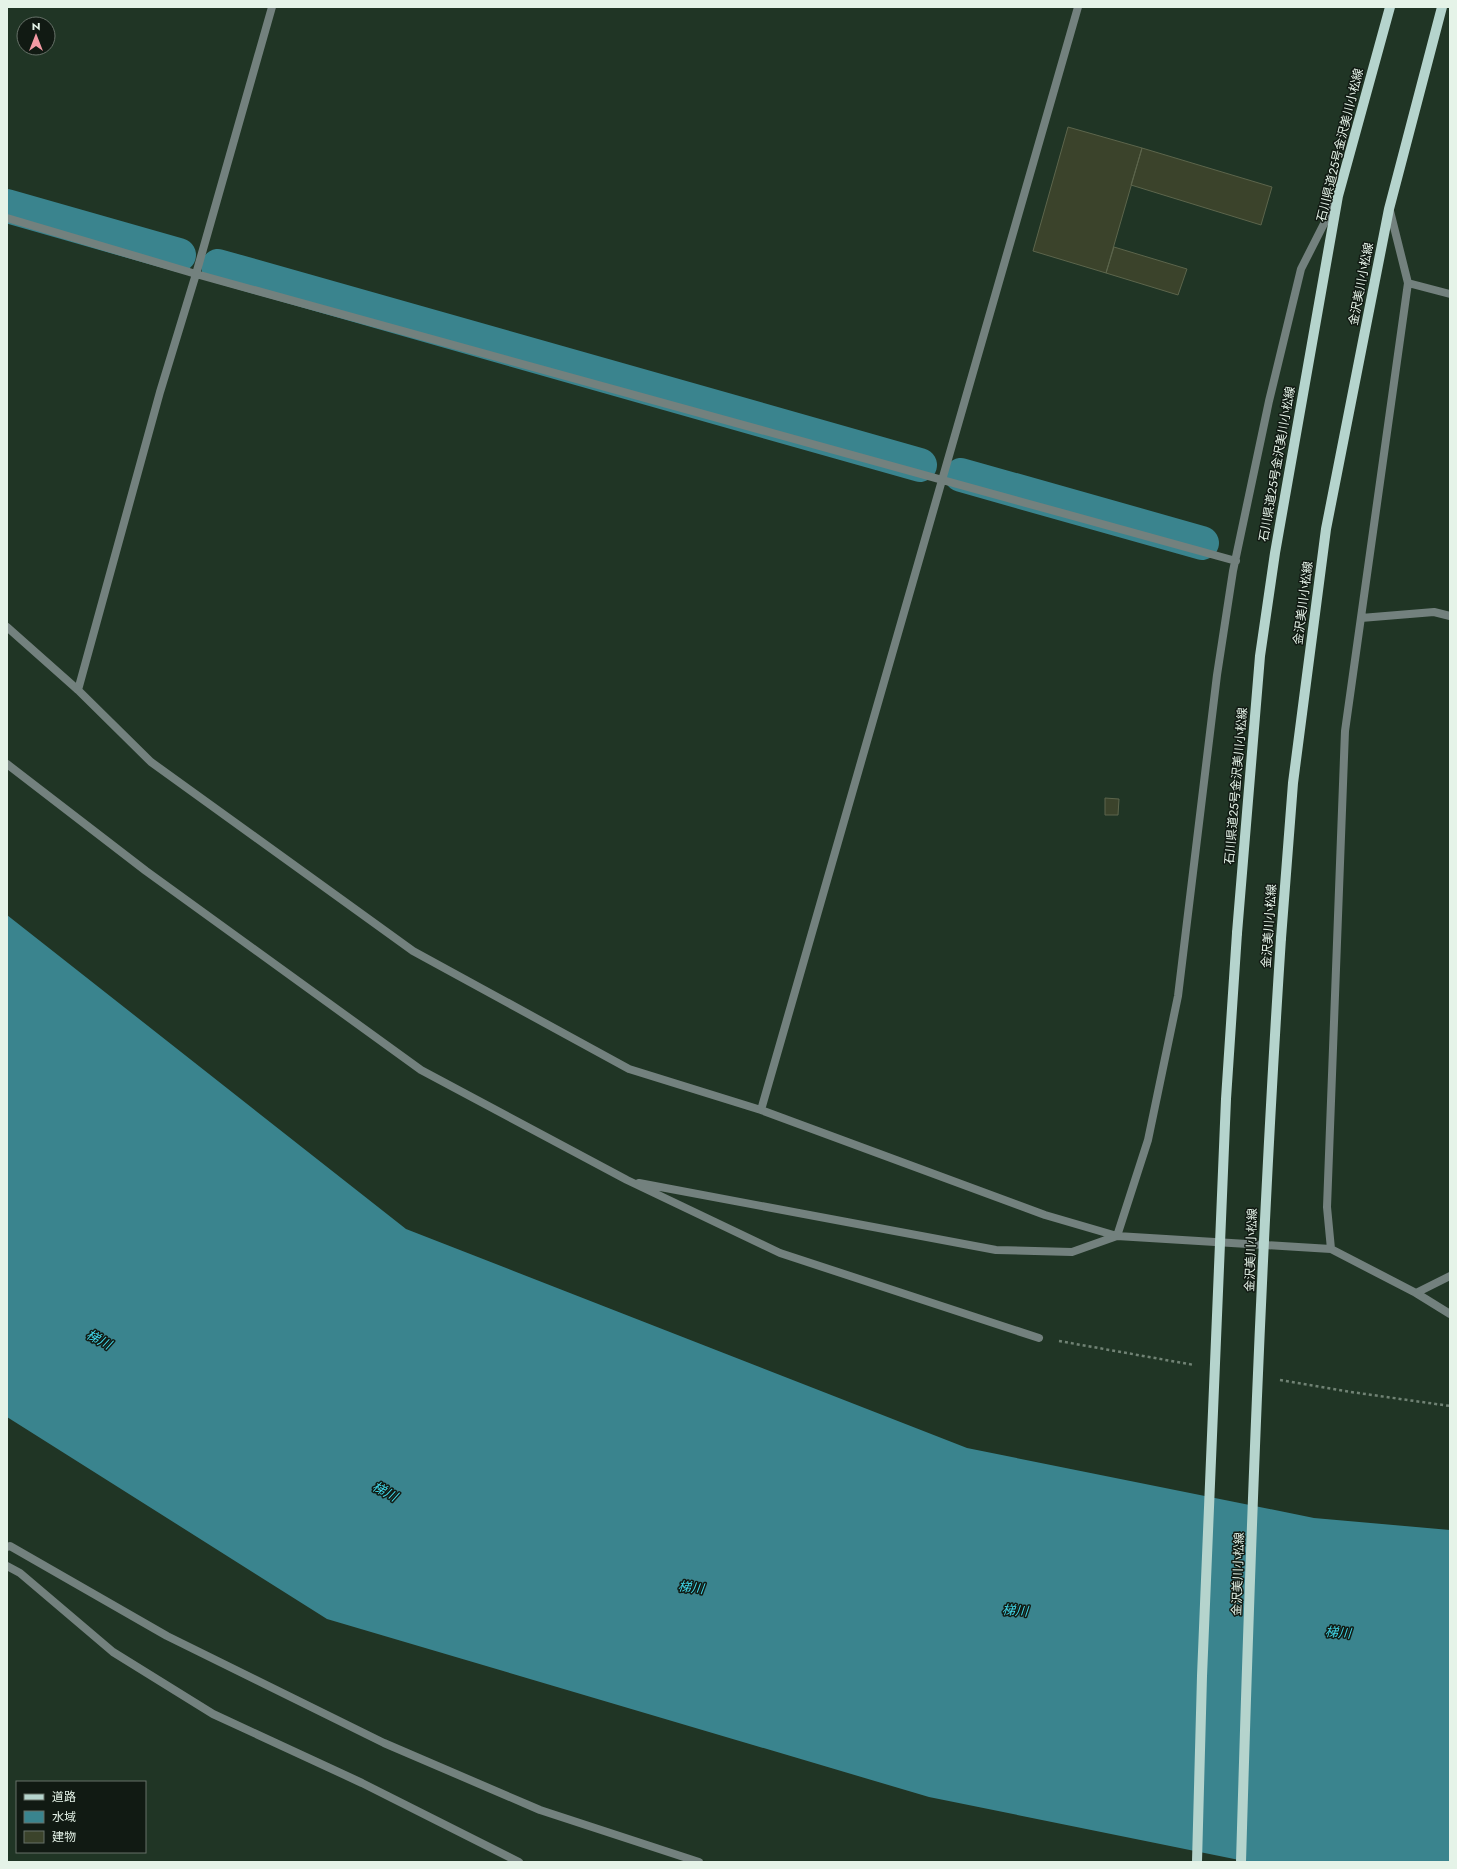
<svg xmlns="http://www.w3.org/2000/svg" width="1457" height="1869" font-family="Jost,'Noto Sans JP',sans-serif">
<rect width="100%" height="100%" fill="#203525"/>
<path fill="#3a848e" d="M 7,915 L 406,1229 L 967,1448 L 1314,1518 L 1450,1530 L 1450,1862 L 1249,1862 L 929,1797 L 327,1619 L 7,1417 Z"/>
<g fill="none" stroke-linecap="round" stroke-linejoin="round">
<path stroke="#3a848e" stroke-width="34" d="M 7,206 L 179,255
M 218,266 L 920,465
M 961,475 L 1202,543"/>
</g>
<path fill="#3b432b" stroke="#5c654c" d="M 1068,127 L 1142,148 L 1106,273 L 1033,251 Z
M 1142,148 L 1272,187 L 1261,225 L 1131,185 Z
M 1114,247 L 1187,269 L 1178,295 L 1106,273 Z
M 1105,798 L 1119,799 L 1118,815 L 1105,815 Z"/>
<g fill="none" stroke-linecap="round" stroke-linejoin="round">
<path stroke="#708274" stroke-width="2.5" stroke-dasharray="3 3" stroke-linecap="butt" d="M 1059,1341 L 1194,1365
M 1280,1380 L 1351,1392 L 1450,1406"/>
<path stroke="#73817e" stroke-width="8" d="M 7,218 L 196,274 L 1236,561
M 1408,283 L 1450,294
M 1361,618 L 1434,612 L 1450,616
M 7,627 L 78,690 L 151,762 L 413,951 L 629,1069 L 761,1110 L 1045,1215 L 1117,1236 L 1331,1249 L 1416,1293 L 1450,1314
M 78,690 L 160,392 L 196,274 L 272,7
M 7,764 L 146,871 L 421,1070 L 627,1180 L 780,1253 L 1039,1338
M 761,1110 L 1078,7
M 639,1183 L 996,1250 L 1072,1252 L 1117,1236
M 1117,1236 L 1148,1140 L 1178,996 L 1217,675 L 1233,571 L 1269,401 L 1301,269 L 1335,202
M 1331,1249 L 1327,1207 L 1345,731 L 1408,283 L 1390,211
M 1416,1293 L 1450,1276
M 7,1547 L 10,1546 L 167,1636 L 384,1743 L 540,1810 L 699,1862
M 7,1566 L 20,1573 L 113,1652 L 213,1714 L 362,1783 L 519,1862"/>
<path stroke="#b5d4cd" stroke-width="10" d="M 1237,933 L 1260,656 L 1275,553 L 1338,196 L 1390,7
M 1281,938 L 1293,783 L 1326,529 L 1389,209 L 1442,7"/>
<path stroke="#b5d4cd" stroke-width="10" d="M 1197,1862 L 1202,1676 L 1226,1099 L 1237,933
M 1241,1862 C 1250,1554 1261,1245 1281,938"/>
</g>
<g text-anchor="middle" stroke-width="3" stroke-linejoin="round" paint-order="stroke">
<g font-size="12" fill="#e5f3e8" stroke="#111a13">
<text transform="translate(1340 145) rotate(-76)" y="4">石川県道25号金沢美川小松線</text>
<text transform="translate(1361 284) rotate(-79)" y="4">金沢美川小松線</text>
<text transform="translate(1277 464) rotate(-80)" y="4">石川県道25号金沢美川小松線</text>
<text transform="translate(1303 603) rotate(-83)" y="4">金沢美川小松線</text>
<text transform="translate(1236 786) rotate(-85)" y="4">石川県道25号金沢美川小松線</text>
<text transform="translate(1269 926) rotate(-86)" y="4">金沢美川小松線</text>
<text transform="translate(1251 1250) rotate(-88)" y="4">金沢美川小松線</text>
<text transform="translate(1238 1574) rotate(-88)" y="4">金沢美川小松線</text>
</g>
<g font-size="13" font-style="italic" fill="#41d6e8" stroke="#111a13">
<text transform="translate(99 1339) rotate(28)" y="5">梯川</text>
<text transform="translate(385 1491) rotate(28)" y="5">梯川</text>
<text transform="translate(691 1587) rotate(6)" y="5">梯川</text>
<text transform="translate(1015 1610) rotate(4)" y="5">梯川</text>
<text transform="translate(1338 1632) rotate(4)" y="5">梯川</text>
</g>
</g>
<rect width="1457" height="1869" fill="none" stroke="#e5f3e8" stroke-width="16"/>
<rect x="16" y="1781" width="130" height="72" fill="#111a13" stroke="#667168"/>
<rect x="24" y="1794" width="20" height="6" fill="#b5d4cd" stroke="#667168"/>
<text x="52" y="1801" font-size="12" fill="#e5f3e8">道路</text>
<rect x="24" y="1811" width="20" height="12" fill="#3a848e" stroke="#667168"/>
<text x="52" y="1821" font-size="12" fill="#e5f3e8">水域</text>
<rect x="24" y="1831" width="20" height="12" fill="#3b432b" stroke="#667168"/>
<text x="52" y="1841" font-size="12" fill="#e5f3e8">建物</text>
<g transform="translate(36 36)"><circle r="19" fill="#111a13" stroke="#667168"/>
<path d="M0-3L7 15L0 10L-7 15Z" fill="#f49aa4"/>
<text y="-6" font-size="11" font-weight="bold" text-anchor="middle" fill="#e5f3e8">N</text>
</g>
</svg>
